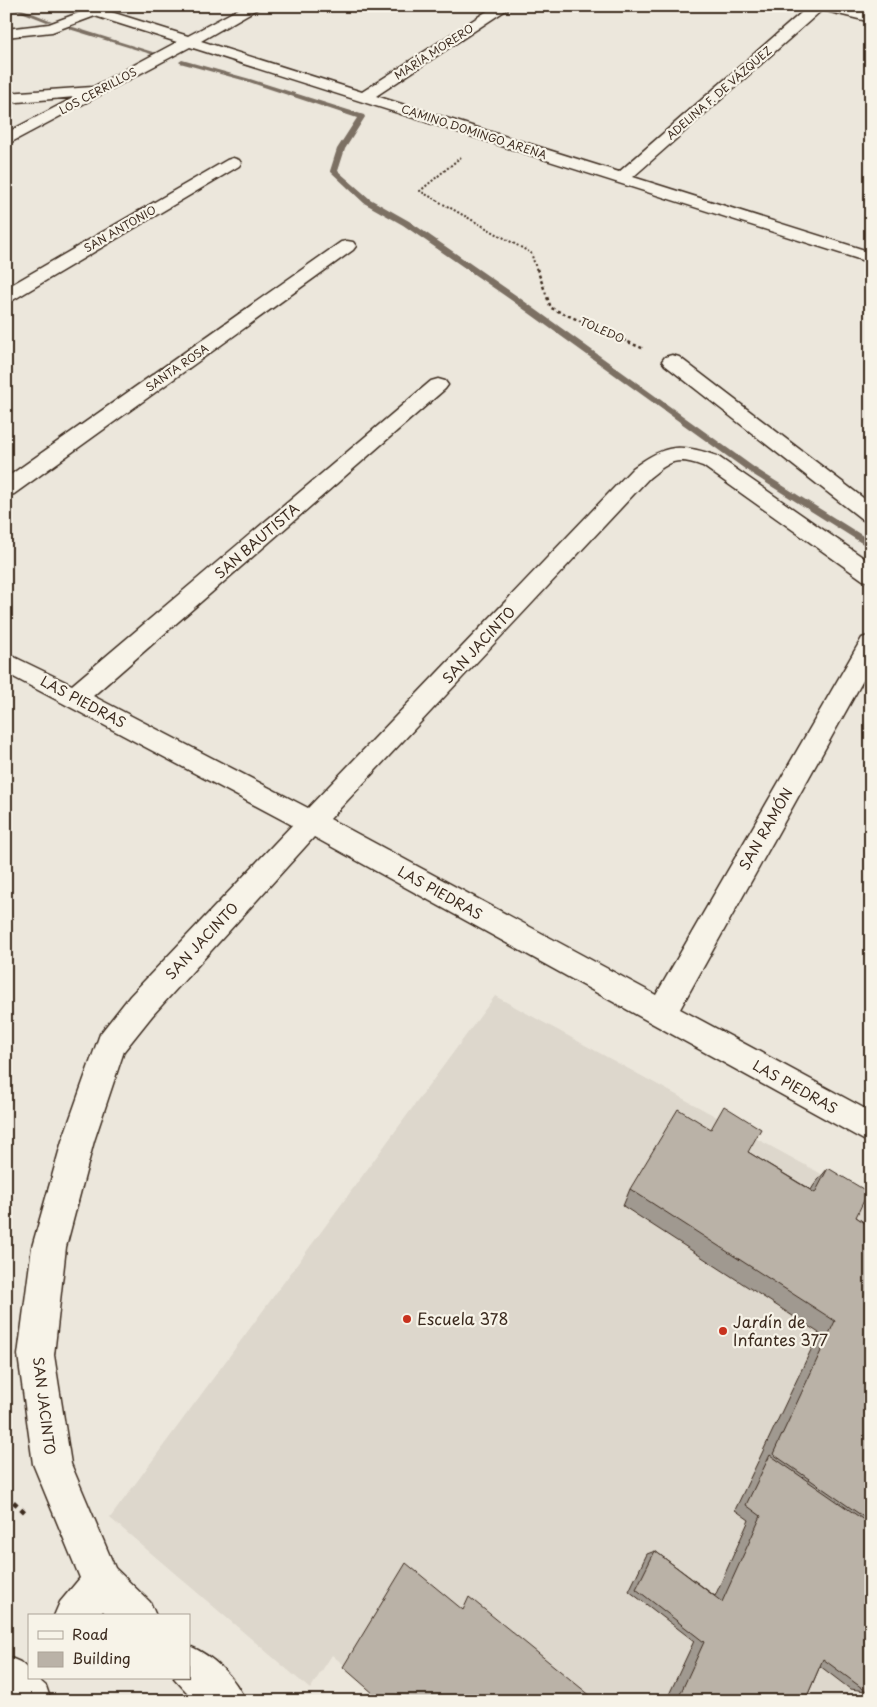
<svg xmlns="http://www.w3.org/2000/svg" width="877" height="1707" font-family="'Playpen Sans',sans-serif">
<rect width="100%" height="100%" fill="#ece7dc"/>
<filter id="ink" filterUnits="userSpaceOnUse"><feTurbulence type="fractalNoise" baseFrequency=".02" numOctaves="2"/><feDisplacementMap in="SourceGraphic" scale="10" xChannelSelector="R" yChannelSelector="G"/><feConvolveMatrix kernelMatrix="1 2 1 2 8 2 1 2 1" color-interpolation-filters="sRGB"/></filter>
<g filter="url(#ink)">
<path fill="#ddd7cc" d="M 495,996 L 871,1201 L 871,1636 L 845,1701 L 387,1701 L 332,1655 L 310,1689 L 110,1518 Z"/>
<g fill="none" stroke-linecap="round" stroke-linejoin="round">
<path fill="#7c7064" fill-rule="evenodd" d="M 6,6 L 15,6 L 52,21 L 47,22 Z
M 69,27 L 73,27 L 159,54 L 154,55 L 69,29 Z
M 182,60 L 250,79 L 364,115 L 365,117 L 345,149 L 338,171 L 370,199 L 409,221 L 517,296 L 755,468 L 871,541 L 871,549 L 749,472 L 511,300 L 403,225 L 364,203 L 330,171 L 337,149 L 357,118 L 246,81 L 180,63 L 179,62 Z"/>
<defs>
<path id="minor" d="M 70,6 L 92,6 L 188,36 L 244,6 L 262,6 L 201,41 L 362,92 L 495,6 L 512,6 L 376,96 L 619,172 L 809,6 L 841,6 L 871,14 L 871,22 L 822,10 L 633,177 L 871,252 L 871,263 L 190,47 L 6,145 L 6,133 L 75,97 L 6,103 L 6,93 L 93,87 L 177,42 L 95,16 L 52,32 L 6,37 L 6,29 L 49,24 L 81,12 L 72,9 Z
M 233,158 L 239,160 L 241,163 L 239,166 L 13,300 L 6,301 L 6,288 L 227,160 Z
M 347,241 L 353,242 L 356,246 L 353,250 L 14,494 L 6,496 L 6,478 L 341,242 Z
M 672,355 L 679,357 L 871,504 L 871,522 L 863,520 L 665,365 L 662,361 L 665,357 Z
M 438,379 L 445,381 L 448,385 L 445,389 L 93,696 L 308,808 L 633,468 C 665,444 680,443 717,456 L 871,563 L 871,582 L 863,580 L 703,466 C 676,456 670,461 649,478 L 330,819 L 656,995 L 862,638 L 871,635 L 871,666 L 680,1009 L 871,1112 L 871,1144 L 314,837 L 152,1016 L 124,1051 L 94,1141 L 66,1247 L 54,1355 L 71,1464 L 115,1568 L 150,1602 L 156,1616 L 107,1616 L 103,1611 L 99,1616 L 54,1616 L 60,1602 L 80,1578 L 33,1464 L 18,1355 L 32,1247 L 62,1141 L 100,1034 L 130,996 L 292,825 L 6,673 L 6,653 L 72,685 L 431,381 Z
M 189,1646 C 212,1655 236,1678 245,1701 L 195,1701 L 174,1678 L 189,1678 Z
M 6,1656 L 20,1662 L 29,1670 L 29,1678 L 37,1678 L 46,1686 L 51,1701 L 6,1701 Z"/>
</defs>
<use href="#minor" stroke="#3b2a1e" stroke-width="3"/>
<path stroke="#3b2a1e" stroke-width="2" stroke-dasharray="2 2" stroke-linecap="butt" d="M 461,157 L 420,191 L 531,253 L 537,271"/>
<path stroke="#3b2a1e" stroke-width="2.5" stroke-dasharray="3 3" stroke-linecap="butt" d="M 537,269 L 551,308 L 644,349"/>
<path stroke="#3b2a1e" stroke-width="4.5" stroke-dasharray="5 5" stroke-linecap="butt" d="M 6,1495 L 28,1515"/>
<use href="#minor" fill="#f7f3e8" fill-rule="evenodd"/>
</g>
<path fill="#a09990" stroke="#3b2a1e" d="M 748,1152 L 811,1190 L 814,1185 L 828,1168 L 856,1217 L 871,1227 L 871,1679 L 866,1691 L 850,1689 L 820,1666 L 805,1701 L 666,1701 L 694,1641 L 629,1591 L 647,1554 L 655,1551 L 715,1596 L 749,1520 L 735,1510 L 819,1333 L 623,1206 L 630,1189 Z"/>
<path fill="#bab2a7" stroke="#3b2a1e" d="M 724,1106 L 761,1129 L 748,1152 L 815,1193 L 828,1168 L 868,1192 L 856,1217 L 871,1227 L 871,1522 L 773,1454 L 835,1321 L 630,1189 L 678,1109 L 711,1129 Z
M 770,1455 L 871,1525 L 871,1679 L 866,1691 L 823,1659 L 805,1701 L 677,1701 L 704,1642 L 636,1589 L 655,1551 L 722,1602 L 761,1516 L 746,1505 Z
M 406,1563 L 463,1610 L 469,1597 L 597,1701 L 382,1701 L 343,1667 Z"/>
</g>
<g fill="#c8321e" stroke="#f7f3e8" stroke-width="2">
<circle cx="407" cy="1319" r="5"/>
<circle cx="723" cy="1331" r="5"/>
</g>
<g text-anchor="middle" stroke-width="4.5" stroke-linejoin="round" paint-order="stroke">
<g font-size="11" fill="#3b2a1e" stroke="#f7f3e8">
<text transform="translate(434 52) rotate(-33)" y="4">MARÍA MORERO</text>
<text transform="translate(98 91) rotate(-28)" y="4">LOS CERRILLOS</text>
<text transform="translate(719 93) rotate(-41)" y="4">ADELINA F. DE VÁZQUEZ</text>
<text transform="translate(474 132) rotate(18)" y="4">CAMINO DOMINGO ARENA</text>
<text transform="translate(120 229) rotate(-30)" y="4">SAN ANTONIO</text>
<text transform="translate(602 330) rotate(24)" y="4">TOLEDO</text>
<text transform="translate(177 368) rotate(-35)" y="4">SANTA ROSA</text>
</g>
<g font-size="14" fill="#3b2a1e" stroke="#f7f3e8">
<text transform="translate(257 541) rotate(-41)" y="5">SAN BAUTISTA</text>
<text transform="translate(479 645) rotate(-47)" y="5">SAN JACINTO</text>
<text transform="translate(83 702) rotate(28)" y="5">LAS PIEDRAS</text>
<text transform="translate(766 829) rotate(-60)" y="5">SAN RAMÓN</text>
<text transform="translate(440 893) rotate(29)" y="5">LAS PIEDRAS</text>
<text transform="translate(202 941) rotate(-47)" y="5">SAN JACINTO</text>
<text transform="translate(795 1087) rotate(29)" y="5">LAS PIEDRAS</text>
<text transform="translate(44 1406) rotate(83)" y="5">SAN JACINTO</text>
</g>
<g font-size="16" fill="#3b2a1e" stroke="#f7f3e8" text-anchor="start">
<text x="417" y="1325">Escuela 378</text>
<text x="733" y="1328">Jardín de<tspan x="733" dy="18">Infantes 377</tspan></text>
</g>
</g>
<rect width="877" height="1707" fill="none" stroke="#f7f3e8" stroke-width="25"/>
<rect x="12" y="12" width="852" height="1682" fill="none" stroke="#3b2a1e" stroke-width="2" filter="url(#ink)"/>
<rect x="28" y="1614" width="162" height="65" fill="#f7f3e8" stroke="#aca397"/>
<rect x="38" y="1631" width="25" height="8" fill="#f7f3e8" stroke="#aca397"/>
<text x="72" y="1640" font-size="15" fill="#3b2a1e">Road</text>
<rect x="38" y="1652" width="25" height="15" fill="#bab2a7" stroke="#aca397"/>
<text x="72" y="1664" font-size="15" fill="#3b2a1e">Building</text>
</svg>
